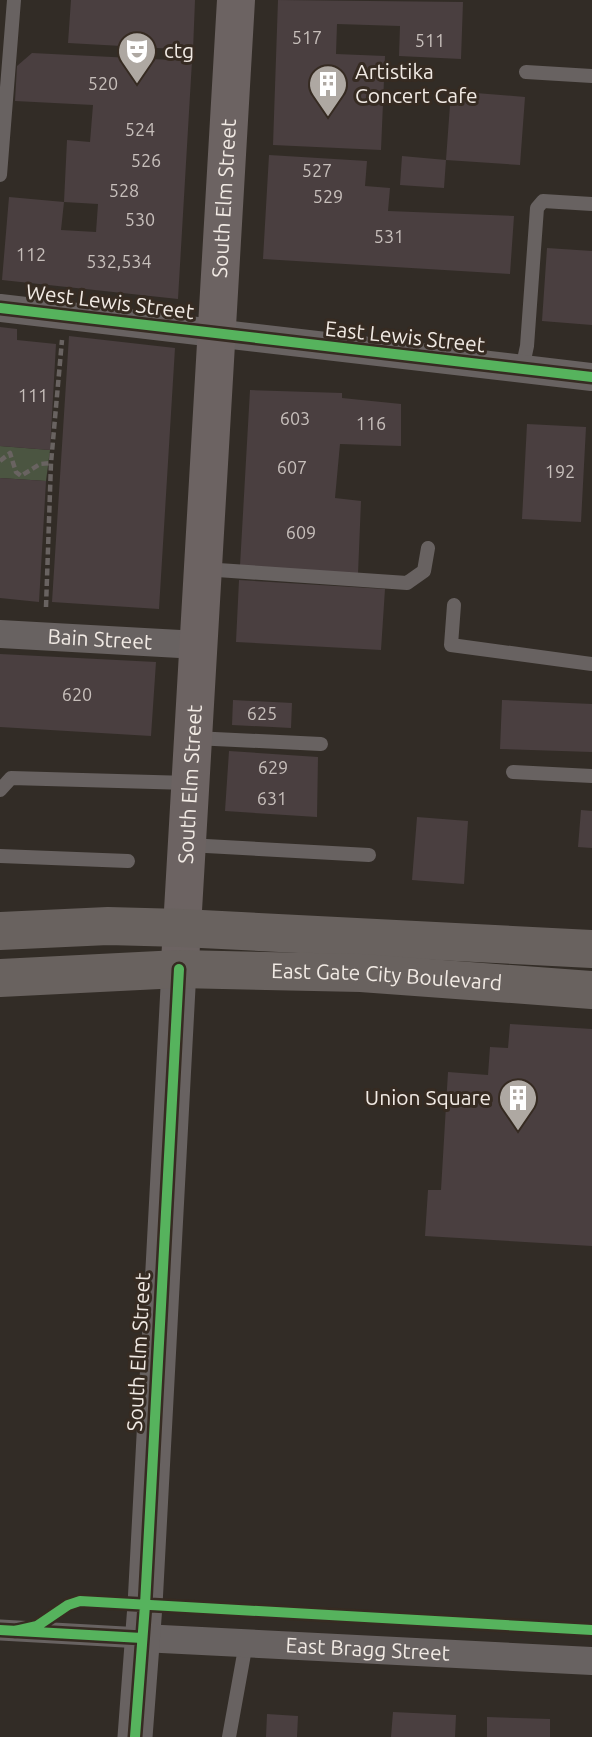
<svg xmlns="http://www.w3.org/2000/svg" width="592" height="1737" font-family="Ubuntu,sans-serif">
<rect width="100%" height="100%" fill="#322c26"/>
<path fill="#4b5541" d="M 0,446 L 50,450 L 46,481 L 0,478 Z"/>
<path fill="#4a3f40" d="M 71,0 L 195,0 L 193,50 L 68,43 Z
M 278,0 L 463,2 L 461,59 L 399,56 L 400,26 L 337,24 L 336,54 L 385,56 L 381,150 L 273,145 Z
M 32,53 L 192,61 L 178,299 L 2,280 L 9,197 L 64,202 L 61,230 L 96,232 L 98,204 L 64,202 L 67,140 L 90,142 L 93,105 L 15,101 L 17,66 Z
M 451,91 L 525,97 L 520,165 L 446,160 Z
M 269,155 L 367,161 L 365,186 L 390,188 L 388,211 L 514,216 L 510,274 L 263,259 Z
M 402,156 L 446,160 L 444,188 L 400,185 Z
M 547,248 L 592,251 L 592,325 L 542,321 Z
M 0,327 L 17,329 L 17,340 L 56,344 L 50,450 L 0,446 Z
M 69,336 L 175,348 L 159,609 L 52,602 Z
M 250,390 L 342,393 L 342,398 L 401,404 L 401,446 L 340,444 L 335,498 L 361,501 L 358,574 L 240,566 Z
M 527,424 L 586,427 L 581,522 L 522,519 Z
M 0,478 L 46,481 L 39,602 L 0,598 Z
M 239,580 L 385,589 L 381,650 L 236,642 Z
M 0,654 L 156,662 L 151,736 L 0,727 Z
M 233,700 L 292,703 L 291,728 L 232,725 Z
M 502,700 L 592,704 L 592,752 L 500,749 Z
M 229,751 L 318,757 L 317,817 L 225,811 Z
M 581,810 L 592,811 L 592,848 L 578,847 Z
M 417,817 L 468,821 L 464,884 L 412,880 Z
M 510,1024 L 592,1029 L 592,1246 L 425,1236 L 428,1190 L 441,1190 L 448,1072 L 488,1075 L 490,1047 L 508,1048 Z
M 393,1712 L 456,1715 L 455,1737 L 391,1737 Z
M 267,1714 L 298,1716 L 297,1737 L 266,1737 Z
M 487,1717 L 550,1719 L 550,1737 L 487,1737 Z"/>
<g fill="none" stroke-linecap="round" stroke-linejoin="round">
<path stroke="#696361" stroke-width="4.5" stroke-dasharray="7 3.5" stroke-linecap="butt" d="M 0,461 L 10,453 L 16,472 L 21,476 L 40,464 L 51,463
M 46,607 L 51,463 L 62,340"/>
<path stroke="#686261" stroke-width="14" d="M 526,72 L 592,76
M 0,175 L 14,0
M 522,369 L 527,346 L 537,208 L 543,201 L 592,204
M 203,569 L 407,583 L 424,571 L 428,548
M 454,605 L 451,645 L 592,664
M 194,738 L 321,744
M 513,772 L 592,776
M 0,790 L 11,778 L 189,783
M 188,845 L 369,855
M 0,856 L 128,861
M 229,1737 L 246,1643"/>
<path stroke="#686261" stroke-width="21" d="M 0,1630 L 142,1638"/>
<g stroke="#686261" stroke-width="28">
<path d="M 0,308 L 592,377"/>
<path id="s1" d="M 0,634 L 198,645"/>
<path id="s2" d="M 142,1638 L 592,1661"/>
</g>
<path stroke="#686261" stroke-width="35" d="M 135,1737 L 145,1605 L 179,969"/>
<path stroke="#6c6362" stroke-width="38" id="s3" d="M 180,962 L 236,0"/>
<g stroke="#69625f" stroke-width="38">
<path d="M 0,931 L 108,926 L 182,928 L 592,949"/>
<path id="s4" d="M 0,978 L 179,969 L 361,973 L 592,990"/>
</g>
<defs>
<path id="cycleway" d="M 0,308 L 592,377
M 0,1630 L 142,1638
M 15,1631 L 37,1626 L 68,1605 L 80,1601 L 592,1630
M 135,1737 L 145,1605 L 179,969"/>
</defs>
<use href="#cycleway" stroke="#362b22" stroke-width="15"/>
<use href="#cycleway" stroke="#56b35d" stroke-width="10"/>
</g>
<defs>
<symbol id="theatre-pin" viewBox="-11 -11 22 30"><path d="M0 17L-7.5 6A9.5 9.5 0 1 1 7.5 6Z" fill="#aea8a2" stroke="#362b22"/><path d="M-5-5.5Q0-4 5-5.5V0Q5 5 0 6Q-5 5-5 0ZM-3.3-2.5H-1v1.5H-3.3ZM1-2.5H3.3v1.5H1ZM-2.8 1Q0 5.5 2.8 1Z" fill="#fff"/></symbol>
<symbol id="building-pin" viewBox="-11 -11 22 30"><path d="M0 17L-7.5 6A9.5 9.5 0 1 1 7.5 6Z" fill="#aea8a2" stroke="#362b22"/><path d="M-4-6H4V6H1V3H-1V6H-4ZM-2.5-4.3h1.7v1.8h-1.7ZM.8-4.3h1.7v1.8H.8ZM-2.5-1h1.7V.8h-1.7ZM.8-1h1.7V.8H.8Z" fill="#fff"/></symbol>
</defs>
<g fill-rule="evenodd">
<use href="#theatre-pin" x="115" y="29" width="44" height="60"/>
<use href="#building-pin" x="306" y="62" width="44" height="60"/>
<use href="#building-pin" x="496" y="1076" width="44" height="60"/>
</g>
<g text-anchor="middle" stroke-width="6" stroke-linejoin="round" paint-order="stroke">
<g font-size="18" fill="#c7bfbb">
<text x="307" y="44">517</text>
<text x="430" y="47">511</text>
<text x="103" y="90">520</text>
<text x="140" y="136">524</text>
<text x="146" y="167">526</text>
<text x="317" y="177">527</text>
<text x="124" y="197">528</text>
<text x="328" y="203">529</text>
<text x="140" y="226">530</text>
<text x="389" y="243">531</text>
<text x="31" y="261">112</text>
<text x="119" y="268">532,534</text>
<text x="33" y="402">111</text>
<text x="295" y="425">603</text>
<text x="371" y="430">116</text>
<text x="292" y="474">607</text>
<text x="560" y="478">192</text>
<text x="301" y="539">609</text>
<text x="77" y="701">620</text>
<text x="262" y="720">625</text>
<text x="273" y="774">629</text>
<text x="272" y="805">631</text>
</g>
<g font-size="21" fill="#f1eae4" stroke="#362b22" text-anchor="start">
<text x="164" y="58">ctg</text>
<text x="355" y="79">Artistika<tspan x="355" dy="24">Concert Cafe</tspan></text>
<text x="491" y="1105" text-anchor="end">Union Square</text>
</g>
<g font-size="21" fill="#f1eae4" stroke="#362b22">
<text dy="7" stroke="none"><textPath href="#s3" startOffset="765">South Elm Street</textPath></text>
<text transform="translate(110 302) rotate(7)" y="7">West Lewis Street</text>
<text transform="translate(405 337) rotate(6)" y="7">East Lewis Street</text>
<text dy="7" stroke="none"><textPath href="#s1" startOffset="100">Bain Street</textPath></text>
<text dy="7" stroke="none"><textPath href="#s3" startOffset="178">South Elm Street</textPath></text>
<text dy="7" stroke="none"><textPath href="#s4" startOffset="387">East Gate City Boulevard</textPath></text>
<text transform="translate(139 1352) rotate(-87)" y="7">South Elm Street</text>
<text dy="7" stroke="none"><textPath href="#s2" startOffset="226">East Bragg Street</textPath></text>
</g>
</g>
</svg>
